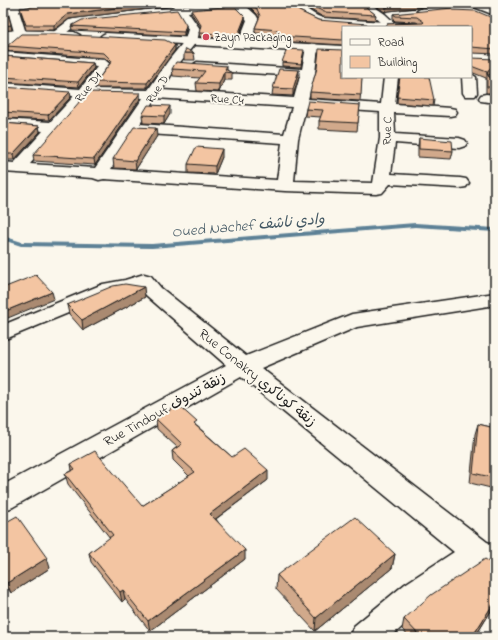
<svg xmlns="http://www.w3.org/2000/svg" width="498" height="640" font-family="'Indie Flower','Playpen Sans Arabic',sans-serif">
<rect width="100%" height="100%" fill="#fbf7ec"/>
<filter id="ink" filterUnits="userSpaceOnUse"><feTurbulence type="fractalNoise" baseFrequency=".025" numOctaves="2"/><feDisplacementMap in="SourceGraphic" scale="8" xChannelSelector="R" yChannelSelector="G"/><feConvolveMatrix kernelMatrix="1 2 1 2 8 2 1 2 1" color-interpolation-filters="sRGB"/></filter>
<g filter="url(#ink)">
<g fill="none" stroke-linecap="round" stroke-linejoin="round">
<path fill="#5d8196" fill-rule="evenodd" d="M 415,223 L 495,228 L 495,232 L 415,227 L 152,248 L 21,246 L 3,240 L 3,236 L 22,242 L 152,244 Z"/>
<defs>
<path id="street" d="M 6,3 L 17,4 L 73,3 L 68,6 L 19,11 L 26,33 L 7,50 L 3,51 L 3,41 L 14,32 Z
M 171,3 L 181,3 L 184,6 L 217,3 L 253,3 L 246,6 L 256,15 L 259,20 L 250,43 L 244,47 L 238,43 L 247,20 L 235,8 L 188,12 L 200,29 L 197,41 L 177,66 L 162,90 L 294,98 L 300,76 L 197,70 L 191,66 L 197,62 L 302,69 L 306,47 L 312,43 L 316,44 L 318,47 L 315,73 L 308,99 L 381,104 L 384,77 L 398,77 L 395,104 L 450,108 L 455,109 L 457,112 L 455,115 L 450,116 L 394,113 L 395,134 L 459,138 L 465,140 L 467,143 L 465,146 L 459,148 L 395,143 L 391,174 L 460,178 L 466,179 L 469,183 L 466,187 L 460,188 L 390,184 L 382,193 L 376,194 L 285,191 L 104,179 L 99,180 L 93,178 L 3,172 L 3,162 L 14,163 L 43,131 L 3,127 L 3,119 L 50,122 L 74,96 L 3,91 L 3,83 L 80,89 L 97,67 L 3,60 L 3,52 L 105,60 L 111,65 L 94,89 L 148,90 L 168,61 L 185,40 L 188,29 L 178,13 L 82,23 C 71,26 64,39 53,36 L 51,34 L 69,20 L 82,17 L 174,7 ZM 88,97 L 143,98 L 95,168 L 30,164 ZM 156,98 L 292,107 L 284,134 L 140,124 ZM 306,107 L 380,112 L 380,138 L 373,183 L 294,181 L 298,139 ZM 134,133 L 282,143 L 277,180 L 111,169 Z
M 287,3 C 306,3 307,13 323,18 L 416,24 L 422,27 C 396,27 329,31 308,20 C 301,17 291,9 287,3 Z
M 465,5 L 495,17 L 495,23 L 485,21 L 463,11 L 422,14 L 417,11 L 422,8 Z
M 471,74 L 476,77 L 477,93 L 475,96 L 465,96 L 463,93 L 462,77 L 471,77 Z
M 486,94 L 495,95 L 495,103 L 481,101 L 479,98 L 481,95 Z
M 144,274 L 151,276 L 161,288 L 246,356 L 352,314 L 495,293 L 495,305 L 357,327 L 261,368 L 487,542 L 495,545 L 495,571 L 482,567 L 427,604 L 391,637 L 349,637 L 354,626 L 405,584 L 454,552 L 241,377 L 13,507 L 3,511 L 3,485 L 226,365 L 147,296 L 140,289 L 114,294 L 3,340 L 3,325 L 103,284 L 125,280 Z"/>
<path id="secondary" d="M 357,3 L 369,3 L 385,14 L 399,27 L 386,27 Z
M 20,30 L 74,32 L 80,35 L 74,38 L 3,37 L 3,31 Z
M 106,33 L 343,46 L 343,54 L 102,39 L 100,37 L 102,35 Z"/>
</defs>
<use href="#street" stroke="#1c1c1c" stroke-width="3"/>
<use href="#secondary" stroke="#1c1c1c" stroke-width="3"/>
<use href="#street" fill="#fbf7ec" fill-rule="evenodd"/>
<use href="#secondary" fill="#fbf7ec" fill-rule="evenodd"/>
</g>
<path fill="#d1a98b" stroke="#1c1c1c" d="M 65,3 L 171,3 L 171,6 L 69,19 L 54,30 L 26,30 L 20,8 Z
M 249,3 L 289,3 L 299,11 L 318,20 L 343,27 L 343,45 L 277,41 L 277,35 L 255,33 L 255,28 L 259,18 L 257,14 L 249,6 Z
M 297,3 L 361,3 L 376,15 L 375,20 L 323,17 L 299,3 Z
M 372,3 L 451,3 L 451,4 L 389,11 L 385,12 Z
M 191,10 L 245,17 L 245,20 L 238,39 L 200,37 L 199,33 L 201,27 L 191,13 Z
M 452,10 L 495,19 L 495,54 L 472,53 L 472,58 L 495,74 L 488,75 L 489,77 L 495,78 L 495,93 L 486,93 L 486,78 L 471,72 L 471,27 L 387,27 L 387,24 L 418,23 L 416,22 L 395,21 L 393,19 L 393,14 Z
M 71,26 L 186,29 L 184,36 L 72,30 Z
M 175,45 L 175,50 L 147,88 L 97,88 L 96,82 L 110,63 L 105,58 L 8,51 L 7,46 Z
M 184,53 L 194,53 L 195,60 L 184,60 Z
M 303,53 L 301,67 L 282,66 L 282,62 Z
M 3,56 L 93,63 L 94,68 L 79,87 L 3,82 Z
M 227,66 L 227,70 L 232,73 L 232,80 L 224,80 L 219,92 L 197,91 L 196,83 L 200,78 L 173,76 L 172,69 Z
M 299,77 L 293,96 L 272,95 L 273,88 Z
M 362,77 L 360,101 L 310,98 L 310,92 Z
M 399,77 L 434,100 L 433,106 L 397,103 Z
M 3,87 L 71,97 L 49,120 L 3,118 Z
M 140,93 L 140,99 L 95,165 L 34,161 L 33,155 Z
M 360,105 L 357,131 L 319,129 L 319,121 L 321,117 L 305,116 L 306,109 Z
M 170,114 L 164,124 L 143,123 L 142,115 Z
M 3,123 L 39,126 L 40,132 L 14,160 L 3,160 Z
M 157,136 L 136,169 L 114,168 L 113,159 Z
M 419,138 L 453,151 L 451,159 L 418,157 L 418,146 Z
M 222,157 L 215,174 L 188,173 L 188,164 Z
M 145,297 L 83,330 L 69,314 L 67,305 Z
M 156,419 L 197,426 L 232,457 L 268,480 L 216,519 L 245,559 L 150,631 L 125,599 L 122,602 L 91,562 L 89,553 L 110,538 L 68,484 L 65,474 L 72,470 L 71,464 L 142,506 L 189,476 L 173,460 L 172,451 L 177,447 L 157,429 Z
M 478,424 L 495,428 L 495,489 L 470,483 L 475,434 Z
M 3,524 L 50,568 L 11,593 L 3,582 Z
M 395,554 L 392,568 L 315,631 L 276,589 L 277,575 Z
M 495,565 L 495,614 L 491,611 L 475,637 L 409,637 L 402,629 L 404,619 Z"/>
<path fill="#aa8a71" stroke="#1c1c1c" d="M 156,3 L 171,3 L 171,6 L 69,19 L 54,30 L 54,25 L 68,14 Z
M 184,3 L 200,3 L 185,4 Z
M 416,3 L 451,3 L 451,4 L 389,11 L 385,12 L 386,8 L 389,6 Z
M 245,17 L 245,20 L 238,39 L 238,35 Z
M 11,25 L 12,30 L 3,31 L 3,26 Z
M 186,25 L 186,29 L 184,36 L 184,32 Z
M 175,45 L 175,50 L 147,88 L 147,83 Z
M 93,63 L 94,68 L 79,87 L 78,82 Z
M 495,68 L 495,74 L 488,75 L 487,74 L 489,69 Z
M 299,70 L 299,77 L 293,96 L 293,89 Z
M 224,72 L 224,80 L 219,92 L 219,84 Z
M 70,92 L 71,97 L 49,120 L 48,115 Z
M 140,93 L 140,99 L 95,165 L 94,159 Z
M 170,106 L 170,114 L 164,124 L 164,116 Z
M 39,126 L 40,132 L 14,160 L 13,154 Z
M 156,128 L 157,136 L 136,169 L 135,161 Z
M 222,149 L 222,157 L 215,174 L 215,166 Z
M 144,287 L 145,297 L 83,330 L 82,320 Z
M 52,292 L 54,299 L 3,320 L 3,312 Z
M 268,470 L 268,480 L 210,523 L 210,514 Z
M 245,550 L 245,559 L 150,631 L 148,621 Z
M 395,554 L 392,568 L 315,631 L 316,618 Z
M 47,558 L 50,568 L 11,593 L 7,583 Z
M 123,590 L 125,599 L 122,602 L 120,592 Z
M 495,601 L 491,611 L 475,637 L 472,637 Z"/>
<path fill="#f3c5a2" stroke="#1c1c1c" d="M 3,3 L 5,3 L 11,25 L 3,26 Z
M 65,3 L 155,3 L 68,14 L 54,25 L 26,25 L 20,8 Z
M 250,3 L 289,3 L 299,11 L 318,20 L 367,24 L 367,27 L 343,27 L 343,40 L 277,36 L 278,30 L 255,28 L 260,16 L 257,9 Z
M 307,3 L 361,3 L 376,15 L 324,12 Z
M 379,3 L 416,3 L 389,6 L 386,8 Z
M 234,6 L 245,17 L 238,35 L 199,33 L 201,25 L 191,10 Z
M 452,8 L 452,10 L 476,11 L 495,19 L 495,49 L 471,47 L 471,27 L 387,27 L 387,24 L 423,23 L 424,22 L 417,17 L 396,16 L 393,14 Z
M 177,10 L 186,25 L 184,32 L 71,26 L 82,20 Z
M 21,34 L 56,34 L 165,40 L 175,45 L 147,83 L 96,82 L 112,61 L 104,53 L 7,46 Z
M 471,47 L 472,58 L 495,59 L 495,68 L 489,69 L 487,74 L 489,77 L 495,78 L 495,87 L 487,87 L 487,72 L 471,66 Z
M 186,49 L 194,53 L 184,53 Z
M 287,49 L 304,50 L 301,64 L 282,62 Z
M 319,49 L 343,50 L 343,77 L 362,77 L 361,95 L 310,92 L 317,68 Z
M 3,56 L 93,63 L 78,82 L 3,77 Z
M 176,62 L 227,66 L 225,69 L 232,73 L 224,72 L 219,84 L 196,83 L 205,71 L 172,69 Z
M 279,69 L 299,70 L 293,89 L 273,88 Z
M 400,77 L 429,77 L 434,100 L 397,97 Z
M 3,87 L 70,92 L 48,115 L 3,112 Z
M 88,92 L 140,93 L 94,159 L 33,155 Z
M 308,101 L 360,105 L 358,123 L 319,121 L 323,110 L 306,109 Z
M 148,105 L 170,106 L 164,116 L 142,115 Z
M 3,123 L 39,126 L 13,154 L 3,154 Z
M 134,127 L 156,128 L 135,161 L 113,159 Z
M 419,138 L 452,141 L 453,151 L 419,149 Z
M 196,147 L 222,149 L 215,166 L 188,164 Z
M 36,275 L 52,292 L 3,312 L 3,288 Z
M 125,284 L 144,287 L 82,320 L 67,305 L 113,286 Z
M 178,405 L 197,422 L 194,424 L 232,457 L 244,449 L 268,470 L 210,514 L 245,550 L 148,621 L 123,590 L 120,592 L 89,553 L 113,535 L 65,474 L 75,469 L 71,464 L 95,451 L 142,506 L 195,472 L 172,451 L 182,444 L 156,419 Z
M 478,424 L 495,428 L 495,478 L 473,473 Z
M 17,516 L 47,558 L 7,583 L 3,577 L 3,524 Z
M 355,517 L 395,554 L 316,618 L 277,575 Z
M 485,559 L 495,565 L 495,601 L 472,637 L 414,637 L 418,634 L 404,619 L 431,595 Z"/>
</g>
<circle fill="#d1495b" stroke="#fbf7ec" stroke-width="1.5" cx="206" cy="37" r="4"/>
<g text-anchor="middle" stroke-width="4" stroke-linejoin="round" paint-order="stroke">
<g font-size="12" fill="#1c1c1c" stroke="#fbf7ec" text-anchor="start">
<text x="214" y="41">Zayn Packaging</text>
</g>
<g font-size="12" fill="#1c1c1c" stroke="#fbf7ec">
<text transform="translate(88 87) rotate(-51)" y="4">Rue D1</text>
<text transform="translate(157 89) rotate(-57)" y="4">Rue D</text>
<text transform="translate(227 99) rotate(4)" y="4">Rue C4</text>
<text transform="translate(387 131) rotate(-88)" y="4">Rue C</text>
</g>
<g font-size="14" fill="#1c1c1c" stroke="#fbf7ec">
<text transform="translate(258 377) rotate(39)" y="5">Rue Conakry زنقة كوناكري</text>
<text transform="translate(164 409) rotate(-29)" y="5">Rue Tindouf زنقة تندوف</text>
</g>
<g font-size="15" font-style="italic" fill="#425763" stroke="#fbf7ec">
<text transform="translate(248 225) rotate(-5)" y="5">Oued Nachef وادي ناشف</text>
</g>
</g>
<rect width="498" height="640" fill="none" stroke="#fbf7ec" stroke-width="16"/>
<rect x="8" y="8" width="482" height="624" fill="none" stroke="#1c1c1c" stroke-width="1.5" filter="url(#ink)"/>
<rect x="342" y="26" width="130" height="52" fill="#fbf7ec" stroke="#a29f99"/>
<rect x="350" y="39" width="20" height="6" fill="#fbf7ec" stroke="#a29f99"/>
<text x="378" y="46" font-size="12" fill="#1c1c1c">Road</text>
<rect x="350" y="56" width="20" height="12" fill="#f3c5a2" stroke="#a29f99"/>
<text x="378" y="66" font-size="12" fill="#1c1c1c">Building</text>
</svg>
